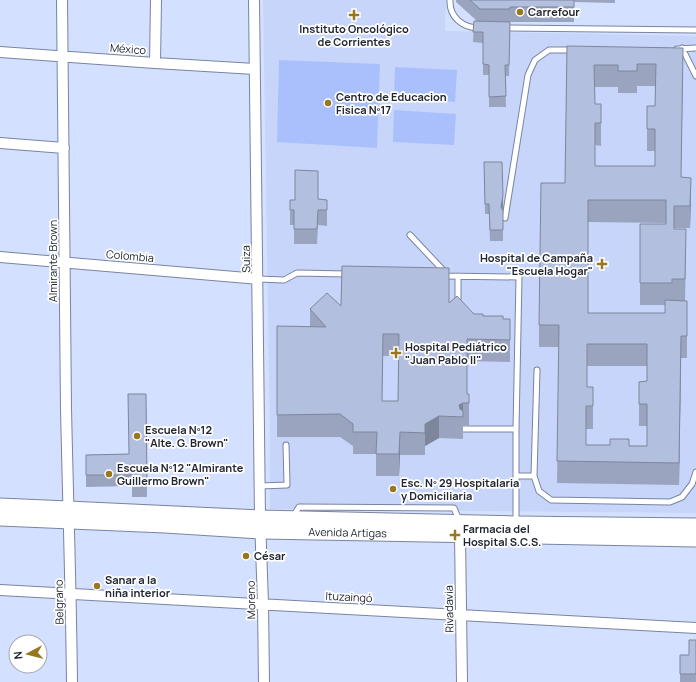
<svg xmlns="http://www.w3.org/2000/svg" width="696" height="682" font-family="Manrope,sans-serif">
<rect width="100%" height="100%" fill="#d3e0ff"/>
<path fill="#c7d5fb" d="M 263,0 L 446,0 L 445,31 L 696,36 L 696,513 L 270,509 L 270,439 Z"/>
<path fill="#aac0fc" d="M 279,60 L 380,64 L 377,148 L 277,142 Z
M 395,67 L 457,70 L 455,102 L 394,98 Z
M 394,110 L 456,114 L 454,145 L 393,142 Z"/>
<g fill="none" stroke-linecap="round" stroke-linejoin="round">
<defs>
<path id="service" d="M 450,0 C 449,17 463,28 479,28
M 503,28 L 696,30
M 682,48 L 696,76
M 677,49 L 696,48
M 505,218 L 528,75 L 535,60 L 549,50 L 573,50
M 410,235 L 442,269 L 443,273
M 443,276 L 519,277 L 516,429 L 516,523
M 258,279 L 284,280 L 297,273 L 347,274
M 458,303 L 458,276
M 537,370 L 534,476 L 539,491 L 551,500 L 670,502 L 682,497 L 692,484 L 696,472
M 463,429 L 516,429
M 516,476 L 534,476
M 260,486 L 287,485 L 286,445
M 293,517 L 299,507 L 454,508 L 459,520"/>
<path id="minor" d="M 62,0 C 64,136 64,272 66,408 C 68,499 71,591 72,682
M 254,0 L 260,518 L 263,604 L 264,682
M 0,52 L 155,63 L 255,69
M 155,63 L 156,0
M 0,143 L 64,148
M 0,257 L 258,279
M 460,535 L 462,682
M 0,590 L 696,628"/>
<g id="secondary">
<path d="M 0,506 L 68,509 L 260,518 L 516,524 L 696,526"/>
<path id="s1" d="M 0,518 L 165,525 L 261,531 L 696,539"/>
</g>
</defs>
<use href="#service" stroke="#7984a0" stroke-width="7"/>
<use href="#minor" stroke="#7984a0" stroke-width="12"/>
<use href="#secondary" stroke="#7984a0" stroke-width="17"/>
<use href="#service" stroke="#fff" stroke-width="5"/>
<use href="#minor" stroke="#fff" stroke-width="10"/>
<use href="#secondary" stroke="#fff" stroke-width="15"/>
</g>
<path fill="#9aa4bf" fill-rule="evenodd" d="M 456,0 L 615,0 L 615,3 L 574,2 L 574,22 L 510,22 L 509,76 L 505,76 L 506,107 L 489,107 L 489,75 L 483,75 L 483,43 L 473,42 L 474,21 L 477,21 L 456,2 Z
M 567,46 L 683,70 L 681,177 L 691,200 L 690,228 L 674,228 L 674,229 L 686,252 L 685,301 L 687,323 L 687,358 L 681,358 L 679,485 L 557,483 L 559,347 L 539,347 L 539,325 L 565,183 ZM 637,86 L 656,86 L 655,106 L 647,106 L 647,151 L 655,151 L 655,166 L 595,166 L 595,145 L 601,146 L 601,104 L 595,104 L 594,87 L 618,87 L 618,93 L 637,93 ZM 588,222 L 666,223 L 666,224 L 640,224 L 640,305 L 665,305 L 665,313 L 588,313 ZM 587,366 L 647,366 L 647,381 L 639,382 L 639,426 L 647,426 L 647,446 L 586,445 L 586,429 L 593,429 L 593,387 L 587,387 Z
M 484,162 L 503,206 L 502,210 L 503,211 L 503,241 L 490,241 L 489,214 L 485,214 Z
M 318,199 L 327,200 L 327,226 L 318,225 L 317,244 L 294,244 L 294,225 L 290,225 L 290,200 Z
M 449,303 L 474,314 L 503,319 L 510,319 L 510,362 L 467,361 L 467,394 L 469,394 L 469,425 L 463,425 L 463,439 L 439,438 L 425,446 L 425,455 L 400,455 L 399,476 L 376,476 L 376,454 L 353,454 L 353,446 L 340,437 L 277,437 L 277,326 L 310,327 L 310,309 L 341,306 ZM 383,356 L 399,356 L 398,401 L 382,401 Z
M 146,394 L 147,497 L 132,497 L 132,486 L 86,487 L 86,455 L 129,454 Z
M 696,640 L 696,682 L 680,682 L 680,655 L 689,655 Z"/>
<path fill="#7d869b" d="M 691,178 L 691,200 L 690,228 L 690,206 Z
M 503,195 L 503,206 L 501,218 L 501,207 Z
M 681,336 L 681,358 L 679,485 L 679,463 Z
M 463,403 L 463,417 L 459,417 L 459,405 Z
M 439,416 L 439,438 L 425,446 L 425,455 L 425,424 Z
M 400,432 L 400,455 L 399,476 L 399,454 Z"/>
<path fill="#b3bfde" stroke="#7d869b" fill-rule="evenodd" d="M 470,0 L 574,0 L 574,7 L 510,7 L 510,9 L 480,9 Z
M 474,21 L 510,22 L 509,65 L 505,65 L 506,96 L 489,97 L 489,65 L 483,64 L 483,32 L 473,32 Z
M 567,46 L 683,48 L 681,177 L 691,178 L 690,206 L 674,206 L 674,229 L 686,229 L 685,279 L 672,279 L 672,283 L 640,283 L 640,224 L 666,224 L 666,200 L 588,200 L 588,313 L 665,313 L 665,300 L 687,301 L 687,336 L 681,336 L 679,463 L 557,461 L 559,325 L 539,325 L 541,183 L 565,183 ZM 637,64 L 656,64 L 655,106 L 647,106 L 647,129 L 655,129 L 655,166 L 595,166 L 595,123 L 601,123 L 601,104 L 595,104 L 594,65 L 618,65 L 618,71 L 637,71 ZM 587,344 L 647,344 L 647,381 L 639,382 L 639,404 L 647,404 L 647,446 L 629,446 L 629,439 L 610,439 L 610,445 L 586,445 L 586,406 L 593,406 L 593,387 L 587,387 Z
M 484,162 L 502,162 L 503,195 L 501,207 L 503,211 L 503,230 L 490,230 L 489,204 L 485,204 Z
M 295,170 L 318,171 L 318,199 L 327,200 L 327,210 L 318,210 L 317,229 L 294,229 L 294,210 L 290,210 L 290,200 L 295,200 Z
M 342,266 L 449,268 L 449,303 L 457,296 L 474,314 L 483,314 L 483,316 L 503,316 L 503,319 L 510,319 L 510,340 L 467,339 L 467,394 L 469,394 L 469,403 L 463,403 L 459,405 L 460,409 L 463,411 L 463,417 L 439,416 L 425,424 L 425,433 L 400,432 L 399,454 L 376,454 L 377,432 L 353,432 L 353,424 L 340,414 L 277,415 L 277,326 L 326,327 L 310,309 L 327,293 L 341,306 ZM 383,334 L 399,334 L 398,401 L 382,401 Z
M 128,394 L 146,394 L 147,485 L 132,485 L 132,475 L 86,475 L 86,455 L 129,454 Z
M 689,640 L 696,640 L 696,674 L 680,674 L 680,655 L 689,655 Z"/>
<g fill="#977820" stroke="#fff" stroke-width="1.5">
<circle cx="520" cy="12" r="4"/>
<path d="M352 9h4v4h4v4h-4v4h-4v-4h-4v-4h4z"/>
<circle cx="328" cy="103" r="4"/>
<path d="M600 258h4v4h4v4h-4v4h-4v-4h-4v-4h4z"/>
<path d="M394 347h4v4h4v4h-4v4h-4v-4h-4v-4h4z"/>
<circle cx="137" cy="436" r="4"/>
<circle cx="109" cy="474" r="4"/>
<circle cx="393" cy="489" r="4"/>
<path d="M453 529h4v4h4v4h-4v4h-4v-4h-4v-4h4z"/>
<circle cx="246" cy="556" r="4"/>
<circle cx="97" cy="586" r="4"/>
</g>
<g text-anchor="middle" stroke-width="3.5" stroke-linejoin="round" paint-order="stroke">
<g font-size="11" font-weight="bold" fill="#212631" stroke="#fff" text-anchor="start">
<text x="528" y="16">Carrefour</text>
<text x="354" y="33" text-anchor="middle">Instituto Oncológico<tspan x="354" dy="13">de Corrientes</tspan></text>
<text x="336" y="101">Centro de Educacion<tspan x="336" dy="13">Fisica Nº17</tspan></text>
<text x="593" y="262" text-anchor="end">Hospital de Campaña<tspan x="593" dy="13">"Escuela Hogar"</tspan></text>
<text x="405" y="351">Hospital Pediátrico<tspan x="405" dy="13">"Juan Pablo II"</tspan></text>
<text x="145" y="434">Escuela Nº12<tspan x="145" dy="13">"Alte. G. Brown"</tspan></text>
<text x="117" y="472">Escuela Nº12 "Almirante<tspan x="117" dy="13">Guillermo Brown"</tspan></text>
<text x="401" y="487">Esc. Nº 29 Hospitalaria<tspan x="401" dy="13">y Domiciliaria</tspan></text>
<text x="463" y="533">Farmacia del<tspan x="463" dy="13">Hospital S.C.S.</tspan></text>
<text x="254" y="560">César</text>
<text x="105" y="584">Sanar a la<tspan x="105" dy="13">niña interior</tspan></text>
</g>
<g font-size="11" fill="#212631" stroke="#fff">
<text transform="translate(128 49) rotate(4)" y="4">México</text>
<text transform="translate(130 256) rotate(5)" y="4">Colombia</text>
<text transform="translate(246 259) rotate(-91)" y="4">Suiza</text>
<text transform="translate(53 261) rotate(-90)" y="4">Almirante Brown</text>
<text dy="4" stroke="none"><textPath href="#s1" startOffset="348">Avenida Artigas</textPath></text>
<text transform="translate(349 597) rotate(3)" y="4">Ituzaingó</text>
<text transform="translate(251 600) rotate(-91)" y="4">Moreno</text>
<text transform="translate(59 602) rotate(-91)" y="4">Belgrano</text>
<text transform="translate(449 609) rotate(-91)" y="4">Rivadavia</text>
</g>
</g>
<g transform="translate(28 654) rotate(263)"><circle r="19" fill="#ffffff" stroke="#a6a8ad"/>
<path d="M0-3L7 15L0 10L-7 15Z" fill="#977820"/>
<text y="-6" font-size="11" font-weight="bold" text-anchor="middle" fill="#212631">N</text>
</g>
</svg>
